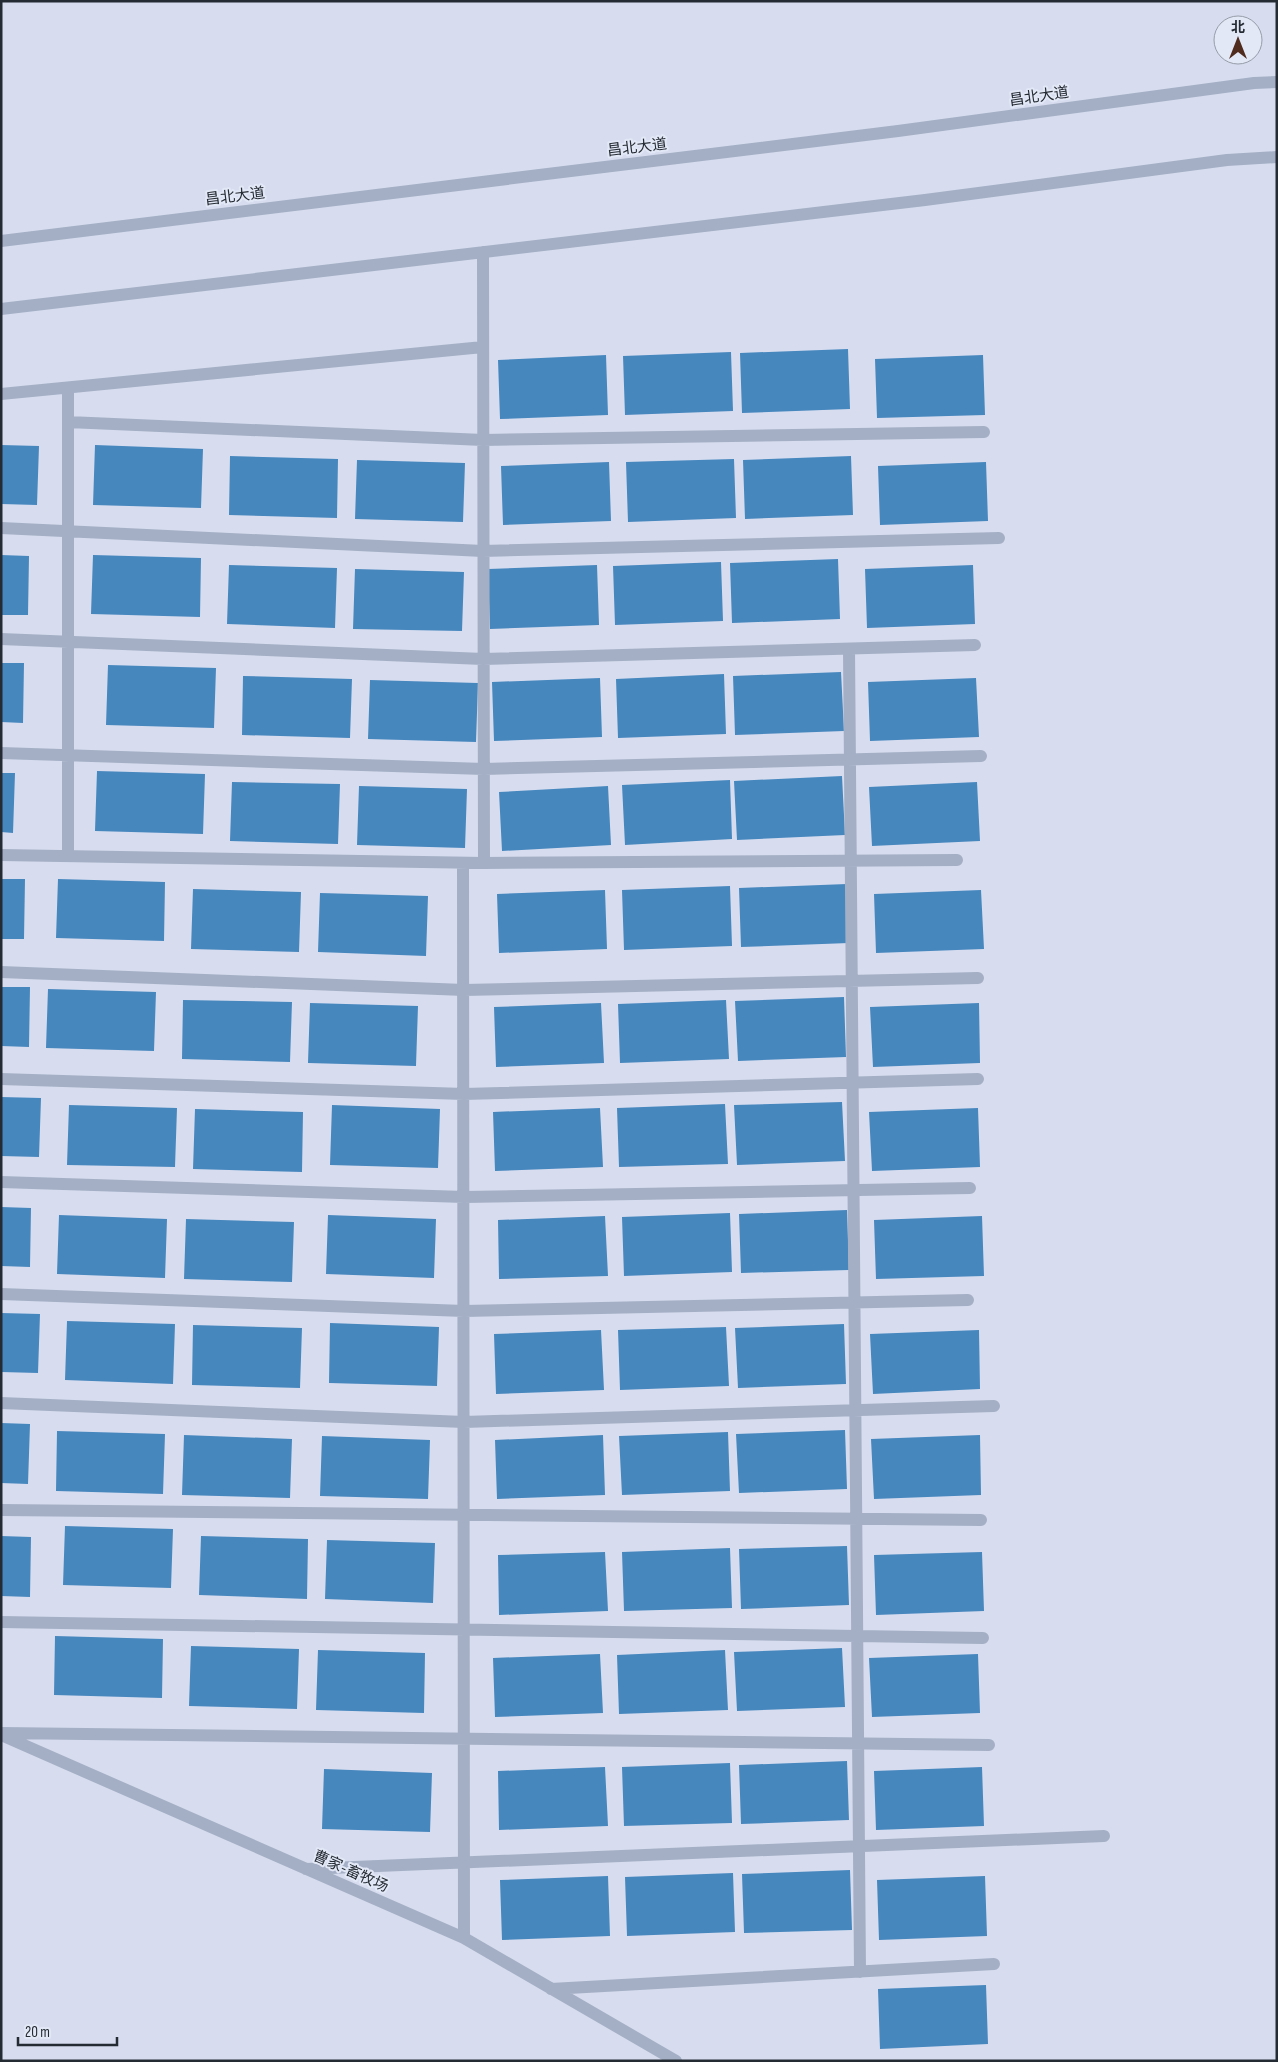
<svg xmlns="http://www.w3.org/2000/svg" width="1278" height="2062" font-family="'Sofia Sans Condensed','Noto Sans SC',sans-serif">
<rect width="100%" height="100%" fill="#d7ddef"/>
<path fill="#4687be" d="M 848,349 L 850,409 L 742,413 L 740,353 Z
M 731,352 L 733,411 L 625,415 L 623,356 Z
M 606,355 L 608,415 L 500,419 L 498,360 Z
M 983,355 L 985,415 L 877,418 L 875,359 Z
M 1,445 L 39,446 L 37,505 L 1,504 Z
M 95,445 L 203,449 L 201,508 L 93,505 Z
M 230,456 L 338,459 L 337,518 L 229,515 Z
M 851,456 L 853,515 L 745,519 L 743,460 Z
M 734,459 L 736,518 L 628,522 L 626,462 Z
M 357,460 L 465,463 L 463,522 L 355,519 Z
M 609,462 L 611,521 L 503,525 L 501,466 Z
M 986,462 L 988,521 L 880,525 L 878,466 Z
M 1,555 L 29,556 L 28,615 L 1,615 Z
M 93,555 L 201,558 L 200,617 L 91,614 Z
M 838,559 L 840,619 L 732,623 L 730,563 Z
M 721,562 L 723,621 L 615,625 L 613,566 Z
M 229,565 L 337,568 L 335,628 L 227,624 Z
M 597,565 L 599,625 L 490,629 L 488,569 Z
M 973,565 L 975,624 L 867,628 L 865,569 Z
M 355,569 L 464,572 L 462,631 L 353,629 Z
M 1,663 L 24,663 L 23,723 L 1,722 Z
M 108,665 L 216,668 L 214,728 L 106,725 Z
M 841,672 L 844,731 L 735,735 L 733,676 Z
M 724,674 L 726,734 L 618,738 L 616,679 Z
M 243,676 L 352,679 L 350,738 L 242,735 Z
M 600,678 L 602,737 L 494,741 L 492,682 Z
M 976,678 L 979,737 L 870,741 L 868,682 Z
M 370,680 L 478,683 L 476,742 L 368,739 Z
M 97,771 L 205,774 L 203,834 L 95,831 Z
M 1,773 L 15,773 L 13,833 L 1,832 Z
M 842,776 L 845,835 L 737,840 L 734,781 Z
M 730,780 L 732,839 L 625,845 L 622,785 Z
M 232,782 L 340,784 L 338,844 L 230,841 Z
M 977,782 L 980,841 L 872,846 L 869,787 Z
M 359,786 L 467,789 L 465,848 L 357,845 Z
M 608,786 L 611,845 L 502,851 L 499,792 Z
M 1,879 L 25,879 L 24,939 L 1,939 Z
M 58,879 L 165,882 L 164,941 L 56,938 Z
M 847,884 L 849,943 L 741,947 L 739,888 Z
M 730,886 L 732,946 L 624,950 L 622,890 Z
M 193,889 L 301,892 L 299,952 L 191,949 Z
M 605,890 L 607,949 L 499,953 L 497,894 Z
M 981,890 L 984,949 L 876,953 L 874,894 Z
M 320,893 L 428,896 L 426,956 L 318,952 Z
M 1,987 L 30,987 L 29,1047 L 1,1046 Z
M 48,989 L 156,992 L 154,1051 L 46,1048 Z
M 844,997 L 846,1057 L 738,1061 L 735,1001 Z
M 183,1000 L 292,1002 L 290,1062 L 182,1059 Z
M 726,1000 L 729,1059 L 620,1063 L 618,1004 Z
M 310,1003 L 418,1006 L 416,1066 L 308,1063 Z
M 601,1003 L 604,1063 L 496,1067 L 494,1007 Z
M 979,1003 L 980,1063 L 873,1067 L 870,1007 Z
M 1,1097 L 41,1098 L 39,1157 L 1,1156 Z
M 842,1102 L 845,1161 L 737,1165 L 734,1105 Z
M 725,1104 L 728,1164 L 619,1167 L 617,1108 Z
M 69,1105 L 177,1108 L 175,1167 L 67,1165 Z
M 332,1105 L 440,1109 L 438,1168 L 330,1165 Z
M 600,1108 L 603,1167 L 495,1171 L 493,1112 Z
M 978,1108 L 980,1167 L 872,1171 L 869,1112 Z
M 195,1109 L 303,1112 L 302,1172 L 193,1169 Z
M 1,1207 L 31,1208 L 30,1267 L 1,1266 Z
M 847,1210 L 849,1270 L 741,1273 L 739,1214 Z
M 730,1213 L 732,1272 L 624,1276 L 622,1217 Z
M 59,1215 L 167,1219 L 165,1278 L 57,1274 Z
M 328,1215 L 436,1219 L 434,1278 L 326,1274 Z
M 605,1216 L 608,1276 L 499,1279 L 498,1220 Z
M 982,1216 L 984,1276 L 876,1279 L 874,1220 Z
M 186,1219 L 294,1222 L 292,1282 L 184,1279 Z
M 1,1313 L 40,1314 L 38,1373 L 1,1372 Z
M 67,1321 L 175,1324 L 173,1384 L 65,1380 Z
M 330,1323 L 439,1327 L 437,1386 L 329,1383 Z
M 844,1324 L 846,1384 L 738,1388 L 735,1328 Z
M 193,1325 L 302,1328 L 300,1388 L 192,1385 Z
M 726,1327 L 729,1386 L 620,1390 L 618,1330 Z
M 601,1330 L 604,1390 L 496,1394 L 494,1334 Z
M 979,1330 L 980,1389 L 873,1394 L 870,1334 Z
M 1,1423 L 30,1424 L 28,1484 L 1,1483 Z
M 845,1430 L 847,1489 L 739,1493 L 736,1434 Z
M 57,1431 L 165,1434 L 163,1494 L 56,1491 Z
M 728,1432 L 730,1491 L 622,1495 L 619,1436 Z
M 184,1435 L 292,1439 L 290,1498 L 182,1495 Z
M 603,1435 L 605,1495 L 497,1499 L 495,1440 Z
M 980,1435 L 981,1495 L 874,1499 L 871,1439 Z
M 322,1436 L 430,1440 L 428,1499 L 320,1496 Z
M 65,1526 L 173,1529 L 171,1588 L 63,1585 Z
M 1,1536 L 31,1537 L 30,1597 L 1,1596 Z
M 201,1536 L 308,1539 L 307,1599 L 199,1595 Z
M 327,1540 L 435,1543 L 433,1603 L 325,1599 Z
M 847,1546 L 849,1605 L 741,1609 L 739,1549 Z
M 730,1548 L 732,1608 L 624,1611 L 622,1552 Z
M 605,1552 L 608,1611 L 499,1615 L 498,1555 Z
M 982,1552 L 984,1611 L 876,1615 L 874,1555 Z
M 55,1636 L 163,1639 L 162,1698 L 54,1695 Z
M 191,1646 L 299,1649 L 297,1709 L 189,1706 Z
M 842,1648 L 845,1707 L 737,1711 L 734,1652 Z
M 318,1650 L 425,1653 L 424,1713 L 316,1710 Z
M 725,1650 L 728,1710 L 619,1714 L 617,1655 Z
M 600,1654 L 603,1713 L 495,1717 L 493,1658 Z
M 978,1654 L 980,1713 L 872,1717 L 869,1658 Z
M 847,1761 L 849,1820 L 741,1824 L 739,1765 Z
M 730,1763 L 732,1823 L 624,1826 L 622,1767 Z
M 605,1767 L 608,1826 L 499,1830 L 498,1771 Z
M 982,1767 L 984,1826 L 876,1830 L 874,1771 Z
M 324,1769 L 432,1773 L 430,1832 L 322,1829 Z
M 850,1870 L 852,1930 L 744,1933 L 742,1874 Z
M 733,1873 L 735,1932 L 627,1936 L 625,1877 Z
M 608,1876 L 610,1936 L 502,1940 L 500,1880 Z
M 985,1876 L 987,1936 L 879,1940 L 877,1880 Z
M 986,1985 L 988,2044 L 880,2049 L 878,1989 Z"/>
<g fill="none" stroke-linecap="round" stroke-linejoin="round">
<path stroke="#a4afc5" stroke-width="12" d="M 1,241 L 898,131 L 1254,83 L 1277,82
M 483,252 L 484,863
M 1,309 L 925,200 L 1227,160 L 1277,157
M 68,388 L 68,856
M 1,394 L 483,347
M 68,422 L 483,440 L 984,432
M 1,528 L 483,551 L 999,538
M 1,639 L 483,659 L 975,645
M 849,649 L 860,1972
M 1,753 L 484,769 L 981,756
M 1,855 L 484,863 L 957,860
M 463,863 L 464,1938
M 1,972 L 464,990 L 978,978
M 1,1079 L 464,1094 L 978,1079
M 1,1182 L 464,1197 L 970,1188
M 1,1294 L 464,1311 L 968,1300
M 1,1403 L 464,1422 L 994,1406
M 1,1510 L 981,1520
M 1,1622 L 983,1638
M 1,1733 L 989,1745
M 1,1735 L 464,1938 L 676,2061
M 306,1869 L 1104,1836
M 551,1989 L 994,1964"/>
</g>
<g text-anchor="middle" stroke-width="4" stroke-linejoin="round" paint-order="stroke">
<g font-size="15" fill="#252b32" stroke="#e3e8f7">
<text transform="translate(1039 96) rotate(-8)" y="5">昌北大道</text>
<text transform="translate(637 147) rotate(-7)" y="5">昌北大道</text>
<text transform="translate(235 196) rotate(-7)" y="5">昌北大道</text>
<text transform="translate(351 1871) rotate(24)" y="5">曹家-畜牧场</text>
</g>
</g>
<rect width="1278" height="2062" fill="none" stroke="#252b32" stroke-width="5"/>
<g transform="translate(1238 40)"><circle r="24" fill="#e3e8f7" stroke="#979ca8"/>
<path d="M0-4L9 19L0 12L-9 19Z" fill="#502c1e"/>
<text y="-8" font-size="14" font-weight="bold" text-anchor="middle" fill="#252b32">北</text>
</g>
<path d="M18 2037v8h99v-8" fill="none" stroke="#252b32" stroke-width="2.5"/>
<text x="25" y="2037" font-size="15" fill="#252b32" stroke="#e3e8f7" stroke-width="4" paint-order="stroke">20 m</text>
</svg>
